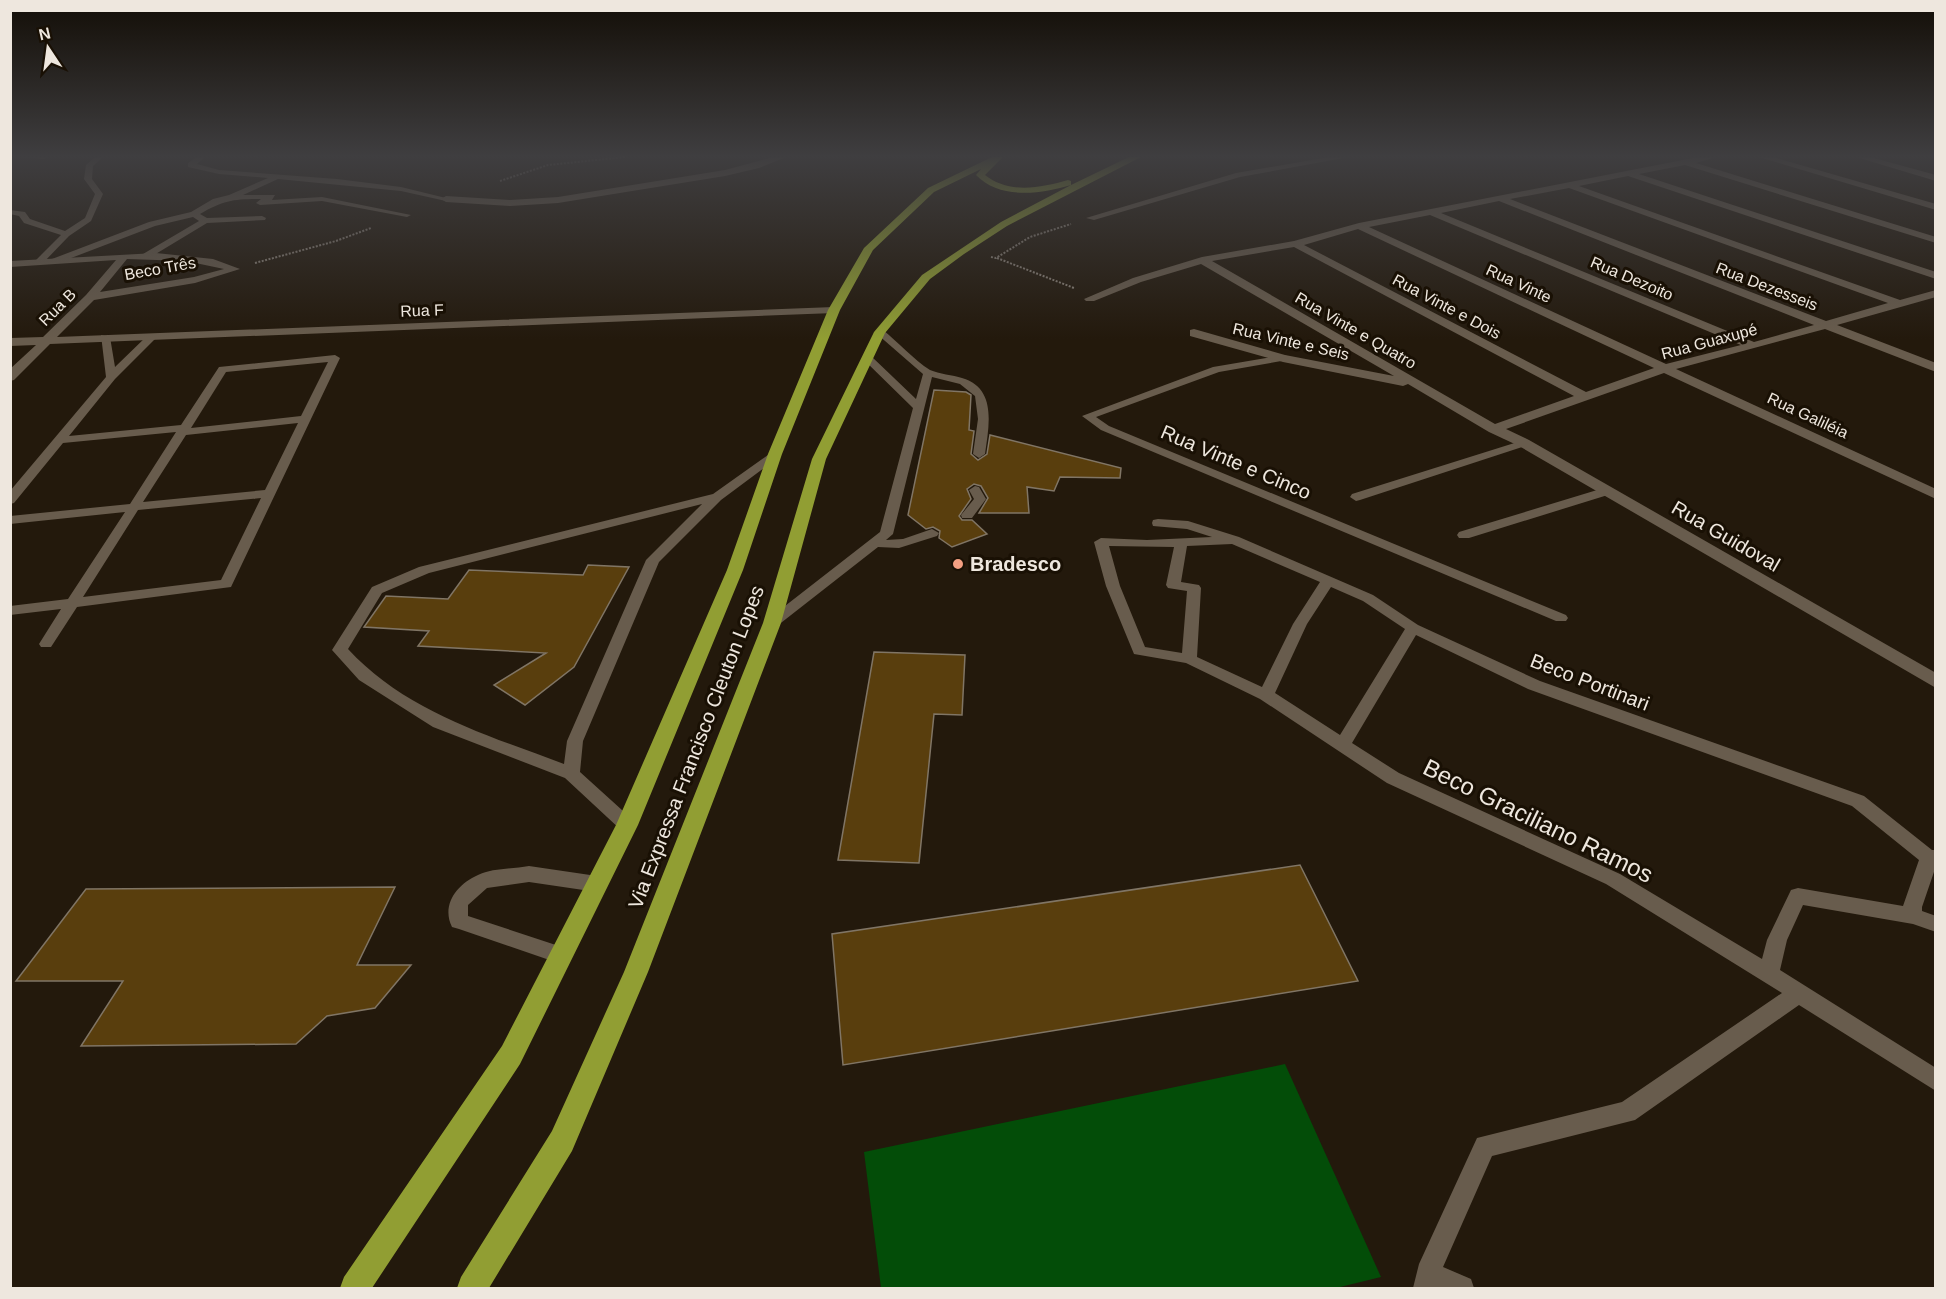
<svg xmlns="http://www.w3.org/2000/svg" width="1946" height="1299" font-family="Helvetica,sans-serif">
<rect width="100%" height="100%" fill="#23190c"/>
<path fill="#034d08" d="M 1285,1064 L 1381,1277 L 1336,1288 L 881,1288 L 864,1152 Z"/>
<path fill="#593e0d" stroke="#807565" stroke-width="1.5" d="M 934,390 L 966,392 L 971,395 L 969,430 L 974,431 L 971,454 L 978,460 L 987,454 L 990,435 L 1121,468 L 1120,478 L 1060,477 L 1054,491 L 1027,487 L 1029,513 L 979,513 L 988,498 L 981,486 L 974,484 L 967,489 L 971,499 L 959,516 L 962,520 L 972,520 L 987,534 L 952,547 L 939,538 L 940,531 L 933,527 L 926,529 L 908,515 Z
M 588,565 L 629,567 L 574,667 L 525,705 L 494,685 L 546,653 L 418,646 L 429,631 L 364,627 L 386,596 L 448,599 L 469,570 L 583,575 Z
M 874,652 L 965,655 L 962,715 L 934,714 L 919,863 L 838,860 Z
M 1300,865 L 1358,981 L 843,1065 L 832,934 Z
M 395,887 L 357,965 L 411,965 L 375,1008 L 327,1016 L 296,1044 L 81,1046 L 123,981 L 16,981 L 86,889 Z"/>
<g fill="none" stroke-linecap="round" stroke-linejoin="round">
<path stroke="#8b8278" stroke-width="2" stroke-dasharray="2 1.5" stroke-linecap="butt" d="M 500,181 L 548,165 L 625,157
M 991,257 L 996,258 L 1030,237 L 1071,224
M 997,258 L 1074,288
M 255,263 L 336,241 L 371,228"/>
<path fill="#685c4d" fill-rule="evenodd" d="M 20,157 L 47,157 L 44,159 Z
M 95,157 L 103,157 L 93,166 L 92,179 L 103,194 L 91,221 L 69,236 L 42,264 L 36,264 L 36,260 L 61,235 L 24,223 L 19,216 L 10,214 L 10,210 L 25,212 L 30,219 L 65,231 L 85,218 L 95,194 L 84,179 L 86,165 Z
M 197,157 L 205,157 L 197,164 L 219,170 L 337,179 L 401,187 L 450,199 L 446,201 L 401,191 L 278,179 L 243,195 L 275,195 L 272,200 L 322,197 L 411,215 L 407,217 L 322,201 L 260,205 L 256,203 L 261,199 C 234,199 224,200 200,214 L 207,218 L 262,216 L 266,218 L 265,220 L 207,223 L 149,258 L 143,258 L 143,254 L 199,221 L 193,217 L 155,226 L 58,263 L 52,263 L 52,259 L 149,222 L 191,212 L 213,199 L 229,195 L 268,178 L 219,174 L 188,167 L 188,163 Z
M 877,330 L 883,330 C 898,342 914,360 930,370 C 939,374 953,375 962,378 C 997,388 989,426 985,454 L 979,458 L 973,454 L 978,419 L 975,396 L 960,384 L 932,377 L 893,534 L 886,540 L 903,539 L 932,529 L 939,533 L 937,536 L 899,548 L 878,547 L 777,626 L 767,626 L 765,623 L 767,620 L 880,532 L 913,408 L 862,358 L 871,356 L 916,399 L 923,374 L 877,334 Z
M 149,334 L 158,336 L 115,379 L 69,436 L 181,425 L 219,367 L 335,355 L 340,358 L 231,587 L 77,607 L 51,647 L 41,647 L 39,644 L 61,609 L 10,615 L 10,606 L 68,599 L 125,512 L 10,524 L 10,516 L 130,504 L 176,432 L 63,443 L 14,503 L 10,504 L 10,491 L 106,377 L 101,335 L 110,337 L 115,367 ZM 328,362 L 301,416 L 191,428 L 226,372 ZM 298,423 L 265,490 L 143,502 L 186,435 ZM 261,498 L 221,580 L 83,597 L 138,510 Z
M 1283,355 L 1287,356 L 1287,360 L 1219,372 L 1096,417 L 1109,426 L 1566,615 L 1568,618 L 1566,621 L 1556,621 L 1101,430 L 1082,416 L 1213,367 Z
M 1524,440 L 1530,443 L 1528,445 L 1360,500 L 1356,501 L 1350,497 L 1352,494 Z
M 775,450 L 779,451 L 779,457 L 721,500 L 659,562 L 583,741 L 580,772 L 633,820 L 636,825 L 633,830 L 627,832 L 621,830 L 565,778 L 433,727 L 359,680 L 332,650 L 372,587 L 419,567 L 713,494 ZM 702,504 L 646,560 L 567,741 L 564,764 C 487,735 405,711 348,649 L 382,593 L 429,573 Z
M 975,486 L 979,487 L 986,499 L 972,518 L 962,518 L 961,515 L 974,499 L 969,490 Z
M 1607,487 L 1611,488 L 1613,491 L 1611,494 L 1469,538 L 1459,538 L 1457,535 L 1459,532 Z
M 1158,519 L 1188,521 L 1239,537 L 1373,595 L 1418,625 L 1540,681 L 1864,796 L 1932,850 L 1936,850 L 1936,866 L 1922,907 L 1922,911 L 1936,916 L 1936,932 L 1913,924 L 1803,905 L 1787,940 L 1780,970 L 1936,1068 L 1936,1091 L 1799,1005 L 1635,1120 L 1492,1156 L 1443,1267 L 1471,1279 L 1474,1288 L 1413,1288 L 1419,1264 L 1477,1138 L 1622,1102 L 1782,993 L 1606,884 L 1387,783 L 1260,699 L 1186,663 L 1134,654 L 1106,586 L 1094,542 L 1101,538 L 1147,540 L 1212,537 L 1187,529 L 1153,526 L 1152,523 L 1153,520 ZM 1232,544 L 1320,582 L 1293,624 L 1262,687 L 1197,657 L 1201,588 L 1199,585 L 1181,582 L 1187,546 ZM 1109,546 L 1174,547 L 1166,585 L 1168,588 L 1187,591 L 1182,653 L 1145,647 L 1120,586 ZM 1331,587 L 1363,601 L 1405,629 L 1340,735 L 1275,693 L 1307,624 ZM 1416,635 L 1528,689 L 1852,806 L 1919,860 L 1903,906 L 1798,888 L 1791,890 L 1767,940 L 1762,959 L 1620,874 L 1399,773 L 1352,743 Z
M 529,866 L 597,876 L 604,879 L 606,884 L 604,889 L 597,892 L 529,882 L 487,888 L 468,905 L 468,916 L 568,949 L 571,955 L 568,961 L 561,964 L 459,929 L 452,927 C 441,905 457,884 478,875 C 492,868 513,869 529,866 Z"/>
<path fill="#685c4d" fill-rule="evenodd" d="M 773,157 L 786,157 L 759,168 L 725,176 L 558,203 L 510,206 L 446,202 L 441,199 L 446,196 L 510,200 L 558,197 L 725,170 Z
M 1329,157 L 1349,157 L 1240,177 L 1094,220 L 1086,218 L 1236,173 Z
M 1698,157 L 1716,157 L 1696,163 L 1936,237 L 1936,243 L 1685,165 L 1639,174 L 1936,272 L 1936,279 L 1628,176 L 1579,186 L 1900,300 L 1936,290 L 1936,297 L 1837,325 L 1936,363 L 1936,372 L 1825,329 L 1676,369 L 1936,489 L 1936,499 L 1664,373 L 1506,429 L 1529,440 L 1936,673 L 1936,688 L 1519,446 L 1489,432 L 1408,384 L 1403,386 L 1283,362 L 1190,336 L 1190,330 L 1194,329 L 1285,355 L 1394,376 L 1201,264 L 1141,282 L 1094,301 L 1086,301 L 1084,299 L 1133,278 L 1202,257 L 1294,241 L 1359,223 ZM 1569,188 L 1888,303 L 1826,321 L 1510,199 ZM 1499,201 L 1814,325 L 1754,342 L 1441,213 ZM 1430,215 L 1741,345 L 1666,364 L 1369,227 ZM 1358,229 L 1654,368 L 1586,392 L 1304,245 ZM 1294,247 L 1574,396 L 1495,424 L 1212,261 Z
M 1759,157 L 1773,157 L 1936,204 L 1936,210 Z
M 1856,157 L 1870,157 L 1936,175 L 1936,181 Z
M 156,253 L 213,259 L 240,269 L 195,283 L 94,300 L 57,337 L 834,307 L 840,310 L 834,313 L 50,344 L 14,380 L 10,381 L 10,369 L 36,345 L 10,346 L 10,338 L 43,337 L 86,295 L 116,260 L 10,267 L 10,261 ZM 127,259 L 186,261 L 224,269 L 194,277 L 100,292 Z"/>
<path fill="#919e33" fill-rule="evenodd" d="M 992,157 L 1003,157 L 985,175 C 1009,194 1040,188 1068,180 L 1071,181 L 1071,185 L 1129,157 L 1141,157 L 1007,226 L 964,254 L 930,279 L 885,333 L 826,459 L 781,623 L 648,972 L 572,1151 L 489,1288 L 457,1288 L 461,1277 L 552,1131 L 624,972 L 763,623 L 812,459 L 874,332 L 922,275 L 1001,222 L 1071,185 C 1041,194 1000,200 976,175 L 981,169 L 934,192 L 873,250 L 840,310 L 782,454 L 743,570 L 638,825 L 520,1064 L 372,1288 L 340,1288 L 344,1277 L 502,1046 L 616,825 L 727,570 L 768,454 L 828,310 L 864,248 L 928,188 Z"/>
</g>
<linearGradient id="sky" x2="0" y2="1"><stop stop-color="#130e07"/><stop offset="0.46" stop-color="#3f3e40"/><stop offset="1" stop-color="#3f3e40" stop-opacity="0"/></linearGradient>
<rect width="1946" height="339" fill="url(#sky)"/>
<circle fill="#f39f82" stroke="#191004" stroke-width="2" cx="958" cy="564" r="6"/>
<g text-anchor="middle" stroke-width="6" stroke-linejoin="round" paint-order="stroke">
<g font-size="16" fill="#eee7de" stroke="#191004">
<text transform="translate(160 268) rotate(-10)" y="6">Beco Três</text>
<text transform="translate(1632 278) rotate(23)" y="6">Rua Dezoito</text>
<text transform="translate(1519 283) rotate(25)" y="6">Rua Vinte</text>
<text transform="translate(1767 286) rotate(21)" y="6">Rua Dezesseis</text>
<text transform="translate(1447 306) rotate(28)" y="6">Rua Vinte e Dois</text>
<text transform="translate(57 307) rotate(-45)" y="6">Rua B</text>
<text transform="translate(422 310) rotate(-2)" y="6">Rua F</text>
<text transform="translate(1356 330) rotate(30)" y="6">Rua Vinte e Quatro</text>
<text transform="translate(1291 341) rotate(13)" y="6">Rua Vinte e Seis</text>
<text transform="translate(1709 341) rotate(-15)" y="6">Rua Guaxupé</text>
<text transform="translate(1808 415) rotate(25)" y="6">Rua Galiléia</text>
</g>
<g font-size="20" fill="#eee7de" stroke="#191004">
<text transform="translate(1236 462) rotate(23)" y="7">Rua Vinte e Cinco</text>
<text transform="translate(1726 536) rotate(30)" y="7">Rua Guidoval</text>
<text transform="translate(1590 682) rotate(21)" y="7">Beco Portinari</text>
<text transform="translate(696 747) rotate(-69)" y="7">Via Expressa Francisco Cleuton Lopes</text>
</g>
<g font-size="20" font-weight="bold" fill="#eee7de" stroke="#191004" text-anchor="start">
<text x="970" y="571">Bradesco</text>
</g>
<g font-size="24" fill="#eee7de" stroke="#191004">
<text transform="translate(1538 821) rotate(26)" y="8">Beco Graciliano Ramos</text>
</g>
</g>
<rect width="1946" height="1299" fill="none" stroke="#eee7de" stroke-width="24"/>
<g transform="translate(48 48) rotate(347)" stroke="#191004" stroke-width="4.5" paint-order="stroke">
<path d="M0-4.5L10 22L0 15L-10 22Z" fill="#eee7de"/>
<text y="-9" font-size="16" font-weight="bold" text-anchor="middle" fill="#eee7de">N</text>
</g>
</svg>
